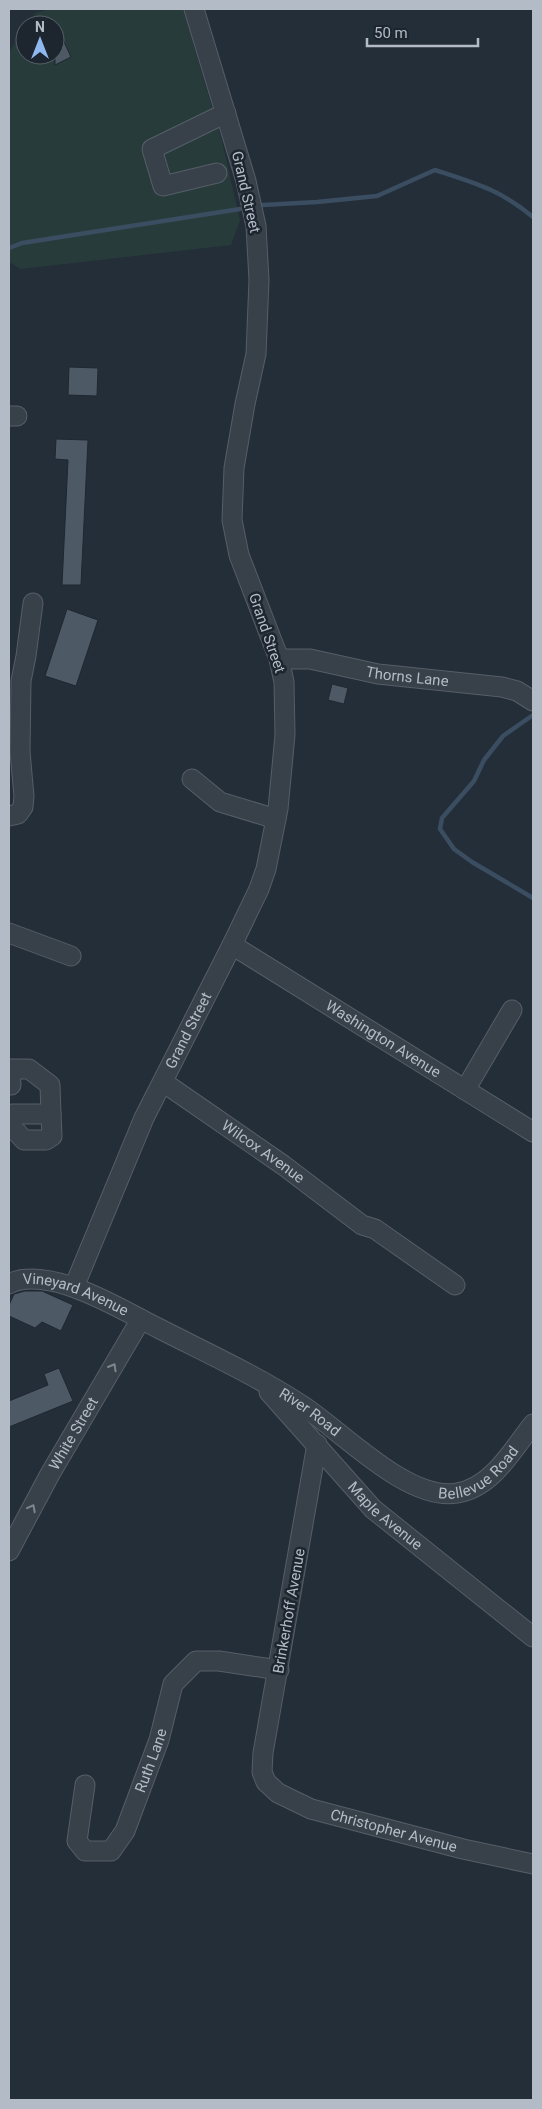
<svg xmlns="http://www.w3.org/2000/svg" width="542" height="2109" font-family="Roboto,sans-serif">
<rect width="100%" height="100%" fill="#242e39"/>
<path fill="#273b3b" d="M 50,9 L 183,9 L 222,141 L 240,220 L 231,245 L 21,269 L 9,262 L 9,52 L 25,29 L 25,55 L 55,55 L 55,25 L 27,25 L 36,13 Z"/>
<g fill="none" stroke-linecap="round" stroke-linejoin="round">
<path stroke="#3b4d61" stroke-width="4.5" d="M 263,205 L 317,202 L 377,196 L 435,170 C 475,183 501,190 533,217
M 9,248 L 22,243 L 240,209
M 533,715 L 503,736 L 484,760 L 474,781 L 442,818 L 440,829 L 454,849 L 472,862 L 533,898"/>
</g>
<path fill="#4d5965" stroke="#1f2731" d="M 55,22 L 71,57 L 55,65 Z
M 69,367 L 98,368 L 97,396 L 68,395 Z
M 56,439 L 88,440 L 81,585 L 62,585 L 68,460 L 55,459 Z
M 67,609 L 98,620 L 76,686 L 45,676 Z
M 332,684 L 348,688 L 344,704 L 328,700 Z
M 25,1291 L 42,1291 L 73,1305 L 61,1331 L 42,1322 L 35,1328 L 9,1316 L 9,1305 L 14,1294 Z
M 59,1368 L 73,1401 L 9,1427 L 9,1401 L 48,1385 L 44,1374 Z"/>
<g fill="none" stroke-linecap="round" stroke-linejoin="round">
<defs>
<g id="minor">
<path d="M 217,173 L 163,186 L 152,149 L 226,113"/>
<path d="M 9,416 L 17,416"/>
<path id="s1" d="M 279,659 L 310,659 L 378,674 L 502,687 L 517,691 L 533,701"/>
<path d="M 192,779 L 220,802 L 276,819"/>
<path d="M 9,816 L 18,814 L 23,807 L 24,796 L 20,752 L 21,681 L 26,656 L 33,603"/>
<path d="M 9,933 L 71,956"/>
<path id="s2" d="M 232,945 L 533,1132"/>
<path id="s3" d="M 163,1082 L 283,1165 L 362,1225 L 375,1229 L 455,1285"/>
<path d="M 11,1085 L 10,1069 L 29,1069 L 50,1085 L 51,1114 L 12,1114"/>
<path d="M 465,1090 L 512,1010"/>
<path d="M 12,1127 L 24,1140 L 46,1140 L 52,1136 L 51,1114"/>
<path id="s4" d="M 9,1284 C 26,1274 57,1281 75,1288 C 104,1298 132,1315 160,1329 C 207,1353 255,1375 300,1404 C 340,1429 407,1502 457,1493 C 492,1488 513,1449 533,1424"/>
<path id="s5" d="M 74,1287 L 144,1118 L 232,945 L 259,889 L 266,869 L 278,809 L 285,735 L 284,682 L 279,659 L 239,555 L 232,520 L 234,468 L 245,404 L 256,354 L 259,280 L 256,226 L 246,181 L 194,9"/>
<path id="s6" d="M 269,1392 L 373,1509 L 533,1637"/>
<path id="s7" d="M 317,1444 L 263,1753 L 262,1772 L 266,1782 L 278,1793 L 311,1809 L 463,1849 L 533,1864"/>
<path id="s8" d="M 9,1551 L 50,1474 L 141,1319"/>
<path id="s9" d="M 85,1785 L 77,1841 L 85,1851 L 111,1851 L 125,1831 L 159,1740 L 173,1684 L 196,1661 L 219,1661 L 279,1670"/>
</g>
</defs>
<use href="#minor" stroke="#565e68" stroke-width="21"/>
<use href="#minor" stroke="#38404a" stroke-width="19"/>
</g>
<defs><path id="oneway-chevron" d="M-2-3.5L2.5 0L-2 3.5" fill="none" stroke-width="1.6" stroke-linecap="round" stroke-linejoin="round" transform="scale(1.25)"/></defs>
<g stroke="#7c848e">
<use href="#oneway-chevron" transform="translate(113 1367) rotate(-60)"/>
<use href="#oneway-chevron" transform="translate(32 1508) rotate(-62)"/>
</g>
<g text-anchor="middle" stroke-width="5" stroke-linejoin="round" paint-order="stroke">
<g font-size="15" fill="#b3bbc6" stroke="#1d252f">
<text transform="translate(246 192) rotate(77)" y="5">Grand Street</text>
<text transform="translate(267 633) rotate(71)" y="5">Grand Street</text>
<text dy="5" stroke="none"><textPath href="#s1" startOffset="130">Thorns Lane</textPath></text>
<text dy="5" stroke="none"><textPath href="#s5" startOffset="281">Grand Street</textPath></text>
<text dy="5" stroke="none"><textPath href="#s2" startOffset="178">Washington Avenue</textPath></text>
<text dy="5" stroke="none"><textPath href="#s3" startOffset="122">Wilcox Avenue</textPath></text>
<text dy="5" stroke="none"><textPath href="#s4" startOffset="70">Vineyard Avenue</textPath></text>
<text dy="5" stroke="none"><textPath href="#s4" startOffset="334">River Road</textPath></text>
<text dy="5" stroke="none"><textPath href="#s8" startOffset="134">White Street</textPath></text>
<text dy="5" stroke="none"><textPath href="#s4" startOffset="534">Bellevue Road</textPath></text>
<text dy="5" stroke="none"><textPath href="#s6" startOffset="170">Maple Avenue</textPath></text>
<text transform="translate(289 1611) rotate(-80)" y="5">Brinkerhoff Avenue</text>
<text dy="5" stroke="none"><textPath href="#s9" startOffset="195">Ruth Lane</textPath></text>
<text dy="5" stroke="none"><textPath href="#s7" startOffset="482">Christopher Avenue</textPath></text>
</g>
</g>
<rect width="542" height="2109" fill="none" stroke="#b3bbc6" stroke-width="20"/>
<g transform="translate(40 40)"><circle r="24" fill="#1d252f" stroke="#59616b"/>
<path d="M0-4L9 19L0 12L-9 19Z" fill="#8fb8ef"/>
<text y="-8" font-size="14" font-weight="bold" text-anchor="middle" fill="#b3bbc6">N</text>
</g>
<path d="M367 38v8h111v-8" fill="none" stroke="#b3bbc6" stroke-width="2.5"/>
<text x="374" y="38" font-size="15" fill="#b3bbc6" stroke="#1d252f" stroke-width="4" paint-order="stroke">50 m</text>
</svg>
